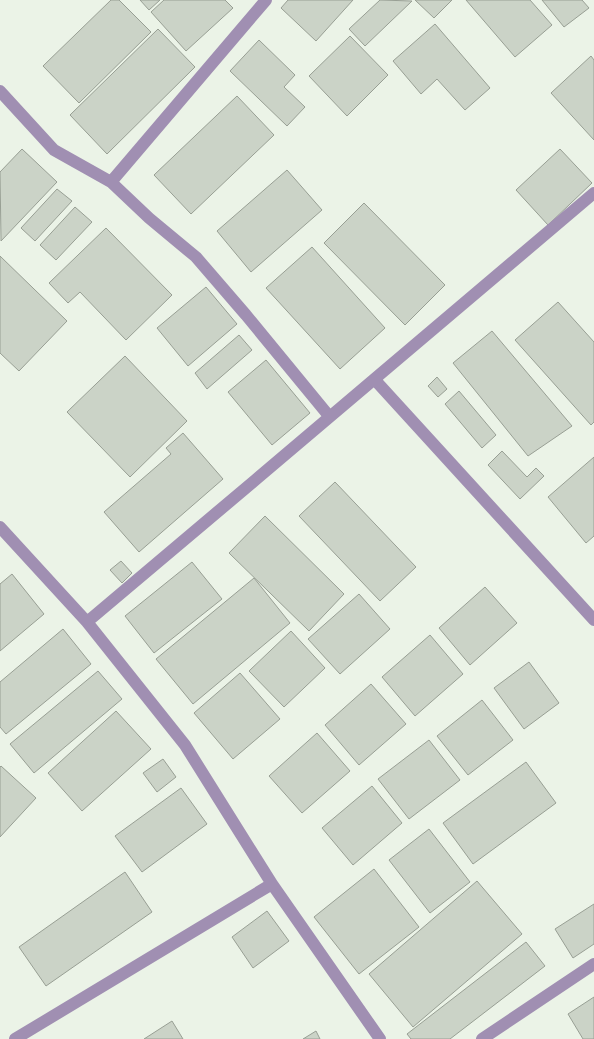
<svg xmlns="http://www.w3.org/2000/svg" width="594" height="1039" font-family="'DM Sans',sans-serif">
<rect width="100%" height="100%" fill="#ebf3e7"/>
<path fill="#cbd3c7" stroke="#989f94" d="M 111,0 L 119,0 L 151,32 L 79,103 L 43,66 Z
M 140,0 L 160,0 L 149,10 Z
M 164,0 L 225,0 L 233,8 L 186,51 L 151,12 Z
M 288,0 L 353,0 L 316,41 L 281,8 Z
M 380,0 L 412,1 L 365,46 L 349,29 Z
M 415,0 L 452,0 L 434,18 Z
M 466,0 L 530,0 L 552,25 L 515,57 Z
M 542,0 L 582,0 L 589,8 L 564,27 Z
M 435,24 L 490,88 L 465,110 L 437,79 L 421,94 L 393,61 Z
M 158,29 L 195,67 L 107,154 L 70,115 Z
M 350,36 L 388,75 L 347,116 L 309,76 Z
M 259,40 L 295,75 L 284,87 L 305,107 L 287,126 L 230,71 Z
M 591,56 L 594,60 L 594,140 L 551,93 Z
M 237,96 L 274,135 L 191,214 L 154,175 Z
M 22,149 L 57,182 L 1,241 L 0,172 Z
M 560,149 L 592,183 L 548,225 L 516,190 Z
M 287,170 L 322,210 L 251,272 L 217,231 Z
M 57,189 L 72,201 L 35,241 L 21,228 Z
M 364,203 L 445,285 L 405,325 L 324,243 Z
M 75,207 L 92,222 L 56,260 L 40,245 Z
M 106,228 L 172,295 L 126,340 L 80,292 L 68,303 L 49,283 Z
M 312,247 L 385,328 L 340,369 L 266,288 Z
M 0,256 L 67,321 L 19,371 L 0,353 Z
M 206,287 L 237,324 L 188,366 L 157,328 Z
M 558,302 L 594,342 L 594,422 L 591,425 L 515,340 Z
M 492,331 L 572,426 L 528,456 L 453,363 Z
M 239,335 L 252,350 L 207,389 L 195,373 Z
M 125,356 L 187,421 L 130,477 L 67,412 Z
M 266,360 L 310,413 L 272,445 L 228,392 Z
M 437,377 L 447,389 L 438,397 L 428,386 Z
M 459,391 L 496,435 L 482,448 L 445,404 Z
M 183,433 L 223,479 L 139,552 L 104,512 L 171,454 L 166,448 Z
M 502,451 L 527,477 L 536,468 L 544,476 L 520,499 L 488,465 Z
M 594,457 L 594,536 L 586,543 L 548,497 Z
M 335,482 L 416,567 L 380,601 L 299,516 Z
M 265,516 L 344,594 L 309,631 L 229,553 Z
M 121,561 L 132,573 L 122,583 L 110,570 Z
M 192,562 L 222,599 L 154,653 L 125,616 Z
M 12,574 L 44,614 L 0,651 L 0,584 Z
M 254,578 L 290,623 L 193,704 L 156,659 Z
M 485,587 L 517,623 L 470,665 L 439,628 Z
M 359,594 L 390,629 L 340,674 L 308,639 Z
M 63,629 L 91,664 L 6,734 L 0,727 L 0,682 Z
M 291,631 L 325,668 L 284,707 L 249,671 Z
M 430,635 L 463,674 L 415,716 L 382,677 Z
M 529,662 L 559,703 L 524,729 L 494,688 Z
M 98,671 L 122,699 L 34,773 L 10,744 Z
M 240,673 L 280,719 L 233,759 L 194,713 Z
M 371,684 L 406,724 L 359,765 L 325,725 Z
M 482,700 L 513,740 L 468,775 L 437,736 Z
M 116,711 L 151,749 L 82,811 L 48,773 Z
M 317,733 L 350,771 L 302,813 L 269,776 Z
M 429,740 L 460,780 L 409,819 L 378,779 Z
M 163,759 L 176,777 L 157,792 L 143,773 Z
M 526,762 L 556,803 L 473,864 L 443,823 Z
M 1,766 L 36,798 L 0,837 L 0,767 Z
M 372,786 L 402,823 L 353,865 L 322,828 Z
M 181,788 L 207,824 L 142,872 L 115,836 Z
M 429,829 L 470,882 L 430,913 L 389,860 Z
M 374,869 L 419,927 L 359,974 L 314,917 Z
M 125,872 L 152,912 L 46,986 L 19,947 Z
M 477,881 L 522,934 L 413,1027 L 369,974 Z
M 594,904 L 594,944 L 573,958 L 555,929 Z
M 267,911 L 289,941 L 253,968 L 232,937 Z
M 526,942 L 545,966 L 450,1039 L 411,1039 L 407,1034 Z
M 594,997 L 594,1039 L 583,1039 L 568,1014 Z
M 172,1021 L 183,1039 L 144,1039 Z
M 316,1031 L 320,1039 L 303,1039 Z"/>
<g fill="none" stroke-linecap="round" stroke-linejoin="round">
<path stroke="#a08fb2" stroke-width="12" d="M 0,91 L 54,150 L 111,182 L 149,218 L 196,257 L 246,315 L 329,416
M 111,182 L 266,0
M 375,380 L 594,620
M 0,527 L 87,622 L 185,745 L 272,884
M 87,622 C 256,479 426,337 594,193
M 15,1039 L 272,884 L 380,1039
M 482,1039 L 594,964"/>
</g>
</svg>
